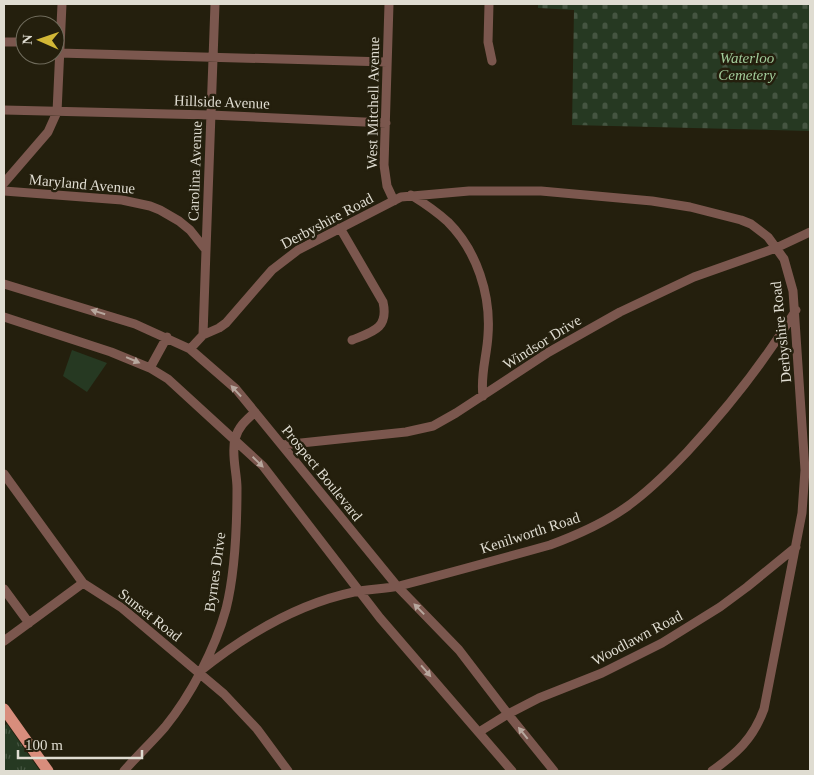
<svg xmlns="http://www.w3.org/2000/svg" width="814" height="775" font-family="'Times New Roman',serif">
<defs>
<pattern id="grass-tufts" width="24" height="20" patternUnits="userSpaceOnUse" patternTransform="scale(1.25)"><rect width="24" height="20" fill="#263922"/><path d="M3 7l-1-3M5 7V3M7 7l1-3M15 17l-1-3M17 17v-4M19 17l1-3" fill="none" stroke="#455541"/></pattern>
<pattern id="cemetery-stones" width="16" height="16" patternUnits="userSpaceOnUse" patternTransform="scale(1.25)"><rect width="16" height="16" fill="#263922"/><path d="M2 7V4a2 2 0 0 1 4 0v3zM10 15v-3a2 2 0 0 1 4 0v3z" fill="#455541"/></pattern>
</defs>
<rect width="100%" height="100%" fill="#241f0d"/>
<path fill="url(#grass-tufts)" d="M 7,724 L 40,771 L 4,771 L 4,726 Z"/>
<path fill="url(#cemetery-stones)" d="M 538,4 L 810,4 L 810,131 L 572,125 L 574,10 L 538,8 Z"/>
<path fill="#263922" d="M 72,350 L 107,363 L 87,392 L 63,376 Z"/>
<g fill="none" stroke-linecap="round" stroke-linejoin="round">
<path stroke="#7b574e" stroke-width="9" d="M 389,4 L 384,165 L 387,186 L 394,201
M 489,4 L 488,42 L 492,61
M 4,42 L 25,42
M 59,53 L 387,62
M 4,110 L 210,115 L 386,123
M 4,183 L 48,132 L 57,112 L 62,4
M 4,191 L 122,200 L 150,206 L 160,210 L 179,221 L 190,230 L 206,250 L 203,335
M 411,195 C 424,203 437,212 448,222 C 477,251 491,295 488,335 C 487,356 480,375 483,396
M 340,228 L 383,302 C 389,329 372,332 352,340
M 206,250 L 215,4
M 4,284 L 135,324 L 190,349 L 236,389 L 397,586 L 459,650 L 508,714 L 554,771
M 4,317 L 111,352 L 150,368 L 168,379 L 263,466 L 380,618 L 512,771
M 190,349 L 203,335 L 219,328 L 226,323 L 272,270 L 298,250 L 401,197 L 469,191 L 541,191 L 652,201 L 690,207 L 741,220 L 751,224 L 768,237 L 784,259 L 793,291 L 805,470 L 802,513 L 764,709 C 753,739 737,753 712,771
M 150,368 L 167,337
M 282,445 L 406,432 L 433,426 L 456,413 L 549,352 L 620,312 L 694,277 L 776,248 L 810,232
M 4,474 L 83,583 L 122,608 L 224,694 L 257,729 L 288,771
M 4,589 L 29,623
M 4,641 L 83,583
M 199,672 C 244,636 296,604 354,592 C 369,589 384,589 399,586 C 450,573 500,559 550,545 C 577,535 602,524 625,508 C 648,492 668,472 687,452 C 728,408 765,361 796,310
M 479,732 L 508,714 L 539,698 L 602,673 L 662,643 L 720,607 L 747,587 L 796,547
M 124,771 C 137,756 152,742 165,727 C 191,695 215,649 226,609 C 235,573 237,526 237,488 C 237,473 231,454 235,439 C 238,427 246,420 255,412"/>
<path stroke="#d88d7c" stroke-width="11" d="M 4,709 L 48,771"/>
</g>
<defs><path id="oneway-solid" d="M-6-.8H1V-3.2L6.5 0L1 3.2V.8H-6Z" transform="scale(1.25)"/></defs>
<g fill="#b7a79d">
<use href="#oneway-solid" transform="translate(98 312) rotate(-163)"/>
<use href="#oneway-solid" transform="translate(133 360) rotate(23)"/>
<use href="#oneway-solid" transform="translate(236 391) rotate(-133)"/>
<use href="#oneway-solid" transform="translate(258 462) rotate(44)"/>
<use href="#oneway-solid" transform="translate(419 609) rotate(-134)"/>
<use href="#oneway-solid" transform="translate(426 671) rotate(49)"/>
<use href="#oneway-solid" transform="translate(523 733) rotate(-129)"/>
</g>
<g text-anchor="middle" stroke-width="5" stroke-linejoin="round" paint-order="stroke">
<g font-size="15" font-style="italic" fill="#a2cc9b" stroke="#241f0d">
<text x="747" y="63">Waterloo<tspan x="747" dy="17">Cemetery</tspan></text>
</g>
<g font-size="15" fill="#dfdcd1" stroke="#241f0d">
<text transform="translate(222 102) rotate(2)" y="5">Hillside Avenue</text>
<text transform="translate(373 103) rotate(-89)" y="5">West Mitchell Avenue</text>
<text transform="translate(195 171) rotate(-88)" y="5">Carolina Avenue</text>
<text transform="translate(82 184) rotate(5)" y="5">Maryland Avenue</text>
<text transform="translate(327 221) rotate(-28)" y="5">Derbyshire Road</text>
<text transform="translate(781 332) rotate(-96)" y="5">Derbyshire Road</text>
<text transform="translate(542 342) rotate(-32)" y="5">Windsor Drive</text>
<text transform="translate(322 473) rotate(51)" y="5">Prospect Boulevard</text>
<text transform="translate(530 533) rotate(-18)" y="5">Kenilworth Road</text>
<text transform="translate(215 572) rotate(-82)" y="5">Byrnes Drive</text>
<text transform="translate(150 615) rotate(38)" y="5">Sunset Road</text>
<text transform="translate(637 638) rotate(-28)" y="5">Woodlawn Road</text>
</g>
</g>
<rect width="814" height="775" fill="none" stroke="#dfdcd1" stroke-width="10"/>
<g transform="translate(40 40) rotate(272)"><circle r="24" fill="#241f0d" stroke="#6f6b5b"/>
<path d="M0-4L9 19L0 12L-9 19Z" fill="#d2b736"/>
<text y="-8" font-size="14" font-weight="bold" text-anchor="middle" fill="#dfdcd1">N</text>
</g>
<path d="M18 750v8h124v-8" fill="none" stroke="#dfdcd1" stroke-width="2.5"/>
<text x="25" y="750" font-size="15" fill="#dfdcd1" stroke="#241f0d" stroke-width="4" paint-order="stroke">100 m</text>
</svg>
